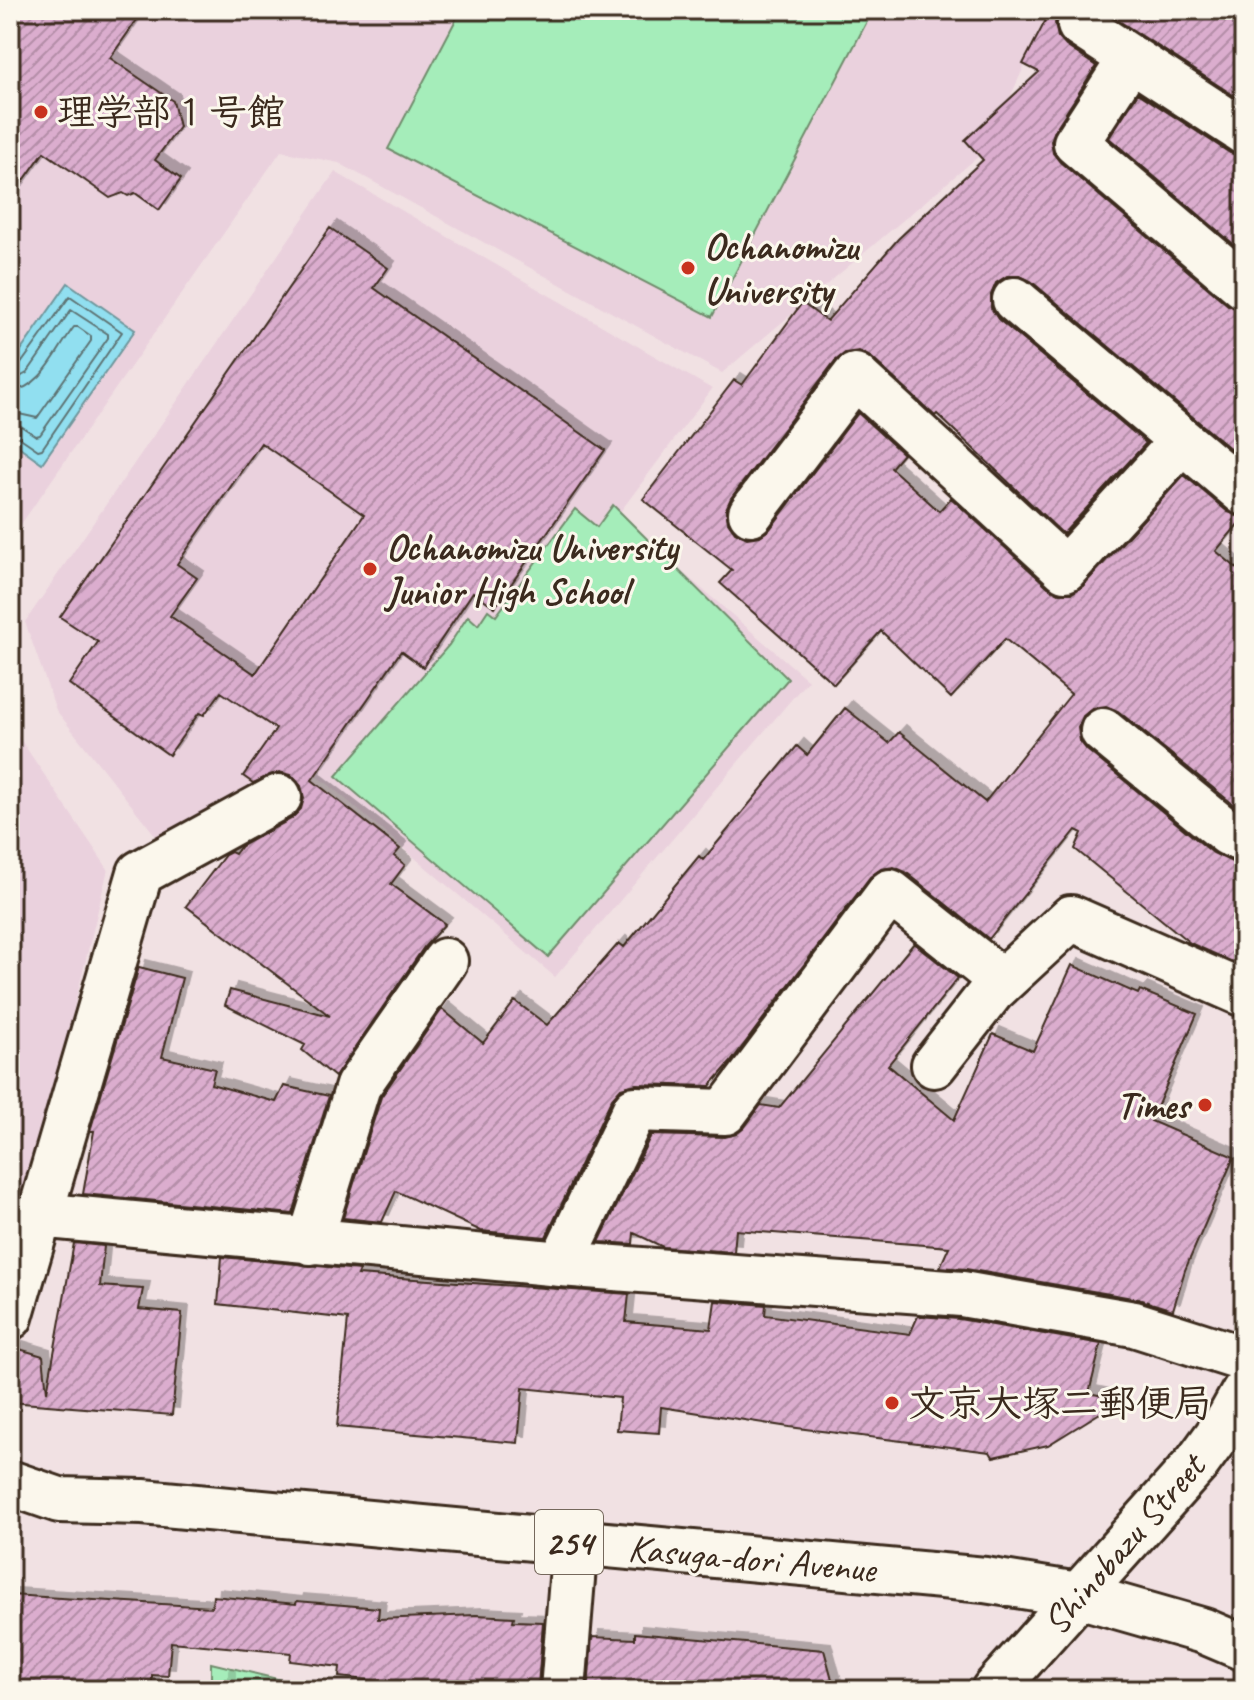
<svg xmlns="http://www.w3.org/2000/svg" width="1254" height="1700" font-family="Caveat,'Klee One',sans-serif">
<defs>
<pattern id="cemetery-stones" width="16" height="16" patternUnits="userSpaceOnUse" patternTransform="scale(2)"><rect width="16" height="16" fill="#a5edba"/><path d="M2 7V4a2 2 0 0 1 4 0v3zM10 15v-3a2 2 0 0 1 4 0v3z" fill="#8fcb9f"/></pattern>
<pattern id="building-hatch" width="6" height="6" patternUnits="userSpaceOnUse" patternTransform="scale(2)"><rect width="6" height="6" fill="#dbadce"/><path d="M-1 1l2-2M0 6l6-6M5 7l2-2" fill="none" stroke="#b38da7"/></pattern>
<filter id="shadow"><feDropShadow dx="7" dy="-7" stdDeviation="0" flood-color="#0004"/></filter>
</defs>
<rect width="100%" height="100%" fill="#f1e1e3"/>
<filter id="ink" filterUnits="userSpaceOnUse"><feTurbulence type="fractalNoise" baseFrequency=".0125" numOctaves="2"/><feDisplacementMap in="SourceGraphic" scale="16" xChannelSelector="R" yChannelSelector="G"/><feConvolveMatrix kernelMatrix="1 2 1 2 8 2 1 2 1" color-interpolation-filters="sRGB"/></filter>
<g filter="url(#ink)">
<path fill="#ead1dd" d="M 10,10 L 1050,10 L 986,150 L 722,373 L 339,163 L 281,151 L 10,540 Z
M 335,172 L 712,389 L 617,516 L 808,680 L 555,977 L 328,784 L 299,766 L 163,845 L 56,710 L 25,622 Z
M 10,724 L 108,869 L 10,1269 Z"/>
<path fill="url(#cemetery-stones)" stroke="#708c6c" stroke-width="2" d="M 211,1663 L 323,1690 L 211,1690 Z"/>
<path fill="#a5edba" stroke="#708c6c" stroke-width="2" d="M 461,10 L 873,10 L 712,317 L 388,149 Z
M 613,505 L 788,679 L 548,957 L 336,776 L 449,645 L 468,616 L 478,625 L 488,610 L 496,616 L 575,509 L 597,527 Z"/>
<path fill="#91dff0" stroke="#6f979c" stroke-width="2" d="M 68,283 L 135,330 L 42,463 L 10,440 L 10,366 Z"/>
<g fill="none" stroke-linecap="round" stroke-linejoin="round">
<path stroke="#5d7272" stroke-width="2" d="M 10,369 L 20,365 L 70,296 L 122,332 L 42,449 L 38,450 L 16,435 L 10,434
M 10,379 L 18,378 L 27,373 L 71,310 L 108,334 L 108,338 L 40,435 L 36,436 L 21,426 L 10,424
M 10,391 C 42,390 57,349 74,327 L 78,327 L 91,336 L 91,341 L 37,418 L 10,412"/>
</g>
<path fill="url(#building-hatch)" stroke="#3b2a1e" stroke-width="2" fill-rule="evenodd" filter="url(#shadow)" d="M 20,10 L 144,10 L 110,58 L 173,101 L 179,127 L 155,160 L 181,179 L 159,210 L 135,193 L 128,196 L 123,193 L 110,198 L 44,152 L 10,200 L 10,24 Z
M 1051,10 L 1060,10 L 1055,23 L 1058,37 L 1066,46 L 1096,66 L 1055,130 L 1051,141 L 1053,153 L 1060,162 L 1228,305 L 1244,310 L 1244,460 L 1031,281 L 1020,276 L 1007,276 L 996,283 L 991,295 L 991,308 L 998,319 L 1146,443 L 1063,534 L 937,414 L 935,416 L 872,358 L 859,351 L 845,353 L 835,361 L 731,498 L 726,509 L 728,522 L 735,532 L 747,538 L 760,536 L 770,529 L 858,413 L 903,454 L 891,468 L 939,511 L 951,498 L 1048,587 L 1059,593 L 1072,593 L 1083,586 L 1184,475 L 1228,512 L 1244,517 L 1216,551 L 1244,574 L 1244,813 L 1118,711 L 1106,706 L 1093,708 L 1083,716 L 1078,728 L 1080,741 L 1087,750 L 1213,853 L 1234,863 L 1244,865 L 1244,967 L 1190,943 L 1075,849 L 1082,833 L 1076,830 L 989,939 L 906,872 L 894,867 L 881,869 L 870,877 L 730,1063 L 710,1086 L 636,1084 L 621,1088 L 612,1098 L 546,1237 L 481,1231 L 396,1191 L 382,1222 L 343,1218 L 381,1097 L 442,1009 L 483,1043 L 515,1001 L 547,1025 L 619,943 L 624,947 L 699,856 L 703,860 L 797,746 L 807,755 L 845,708 L 889,743 L 899,732 L 985,802 L 1071,694 L 1005,639 L 951,698 L 881,631 L 834,684 L 720,583 L 732,570 L 643,499 L 734,380 L 742,385 L 802,303 L 827,321 L 898,239 L 983,160 L 965,140 L 1039,72 L 1023,64 Z
M 1115,10 L 1244,10 L 1244,102 L 1113,17 Z
M 1138,93 L 1230,153 L 1244,157 L 1244,253 L 1109,138 Z
M 330,228 L 388,268 L 374,288 L 605,450 L 495,607 L 473,592 L 423,667 L 401,651 L 312,780 L 400,849 L 394,856 L 405,865 L 391,884 L 445,924 L 424,947 L 335,1077 L 302,1050 L 305,1045 L 225,1005 L 230,990 L 330,1016 L 186,906 L 225,855 L 231,852 L 235,854 L 241,846 L 291,819 L 301,809 L 304,798 L 301,786 L 291,775 L 279,772 L 253,783 L 243,776 L 276,729 L 221,692 L 204,715 L 199,713 L 169,755 L 69,684 L 98,642 L 60,617 ZM 261,443 L 364,515 L 255,674 L 170,616 L 197,578 L 177,564 Z
M 914,943 L 958,978 L 888,1065 L 954,1120 L 993,1034 L 1033,1051 L 1072,965 L 1138,994 L 1140,990 L 1197,1014 L 1151,1121 L 1234,1157 L 1185,1270 L 1173,1310 L 1138,1299 L 966,1269 L 940,1267 L 949,1247 L 736,1230 L 734,1252 L 663,1247 L 634,1233 L 633,1244 L 599,1242 L 651,1135 L 725,1137 L 736,1134 L 744,1128 L 761,1105 L 779,1108 Z
M 139,967 L 182,978 L 162,1057 L 215,1069 L 211,1084 L 276,1102 L 284,1086 L 329,1096 L 293,1214 L 83,1194 L 94,1131 L 90,1131 Z
M 74,1243 L 104,1246 L 100,1286 L 143,1289 L 139,1309 L 182,1313 L 172,1415 L 10,1402 L 10,1366 L 16,1348 L 43,1356 L 47,1392 Z
M 222,1257 L 360,1270 L 358,1275 L 629,1294 L 626,1322 L 711,1329 L 715,1301 L 766,1305 L 765,1315 L 910,1334 L 918,1316 L 959,1319 L 1101,1344 L 1089,1393 L 1121,1400 L 1048,1445 L 993,1457 L 990,1452 L 789,1427 L 661,1407 L 659,1433 L 617,1430 L 620,1398 L 523,1388 L 518,1443 L 337,1427 L 348,1319 L 218,1304 Z
M 10,1595 L 212,1607 L 213,1596 L 296,1604 L 297,1601 L 379,1608 L 378,1619 L 476,1615 L 514,1617 L 513,1621 L 543,1622 L 538,1686 L 487,1684 L 487,1686 L 464,1686 L 464,1690 L 386,1690 L 385,1682 L 339,1677 L 340,1667 L 290,1661 L 291,1653 L 171,1642 L 168,1676 L 152,1675 L 152,1690 L 10,1690 Z
M 635,1633 L 824,1650 L 835,1690 L 588,1690 L 592,1637 L 635,1639 Z"/>
<g fill="none" stroke-linecap="round" stroke-linejoin="round">
<defs>
<path id="minor" d="M 1090,10 L 1080,25 L 1244,132
M 1131,58 L 1076,143 L 1244,286
M 1015,300 L 1244,493
M 751,513 L 855,376 L 1065,569 L 1181,442
M 1103,731 L 1228,833 L 1244,840
M 934,1065 L 992,991 L 1071,918 L 1244,994
M 38,1215 L 561,1264 L 962,1294 L 1134,1324 L 1244,1359
M 310,1242 L 358,1086 L 445,961
M 561,1264 L 635,1109 L 725,1112 L 890,892 L 1002,981
M 10,1317 L 140,873 L 279,797
M 563,1690 L 575,1542"/>
<path id="major" d="M 994,1690 L 1197,1463 L 1229,1419 L 1244,1392"/>
<path id="highway" d="M 10,1483 L 59,1500 L 143,1502 L 985,1580 L 1078,1595 L 1204,1631 L 1244,1648"/>
</defs>
<use href="#minor" stroke="#3b2a1e" stroke-width="50"/>
<use href="#major" stroke="#3b2a1e" stroke-width="50"/>
<use href="#highway" stroke="#3b2a1e" stroke-width="50"/>
<use href="#minor" stroke="#fbf7ec" stroke-width="44"/>
<use href="#major" stroke="#fbf7ec" stroke-width="44"/>
<use href="#highway" stroke="#fbf7ec" stroke-width="44"/>
</g>
</g>
<g fill="#c8321e" stroke="#fbf7ec" stroke-width="3">
<circle cx="41" cy="112" r="8"/>
<circle cx="688" cy="268" r="8"/>
<circle cx="370" cy="569" r="8"/>
<circle cx="1205" cy="1105" r="8"/>
<circle cx="892" cy="1403" r="8"/>
</g>
<g text-anchor="middle" stroke-width="6" stroke-linejoin="round" paint-order="stroke">
<rect fill="#fbf7ec" stroke="#75685c" stroke-width="2" x="535" y="1510" width="68" height="64" rx="6"/>
<g font-size="36" font-weight="bold" fill="#3b2a1e">
<text x="569" y="1555">254</text>
</g>
<g font-size="38" font-weight="bold" fill="#3b2a1e" stroke="#fbf7ec" text-anchor="start">
<text x="57" y="125">理学部１号館</text>
<text x="704" y="259">Ochanomizu<tspan x="704" dy="44">University</tspan></text>
<text x="386" y="560">Ochanomizu University<tspan x="386" dy="44">Junior High School</tspan></text>
<text x="1189" y="1118" text-anchor="end">Times</text>
<text x="908" y="1416">文京大塚二郵便局</text>
</g>
<g font-size="38" fill="#3b2a1e" stroke="#fbf7ec">
<text transform="translate(1123 1544) rotate(-49)" y="13">Shinobazu Street</text>
<text transform="translate(752 1558) rotate(5)" y="13">Kasuga-dori Avenue</text>
</g>
</g>
<rect width="1254" height="1700" fill="none" stroke="#fbf7ec" stroke-width="40"/>
<rect x="20" y="20" width="1214" height="1660" fill="none" stroke="#3b2a1e" stroke-width="3" filter="url(#ink)"/>
</svg>
